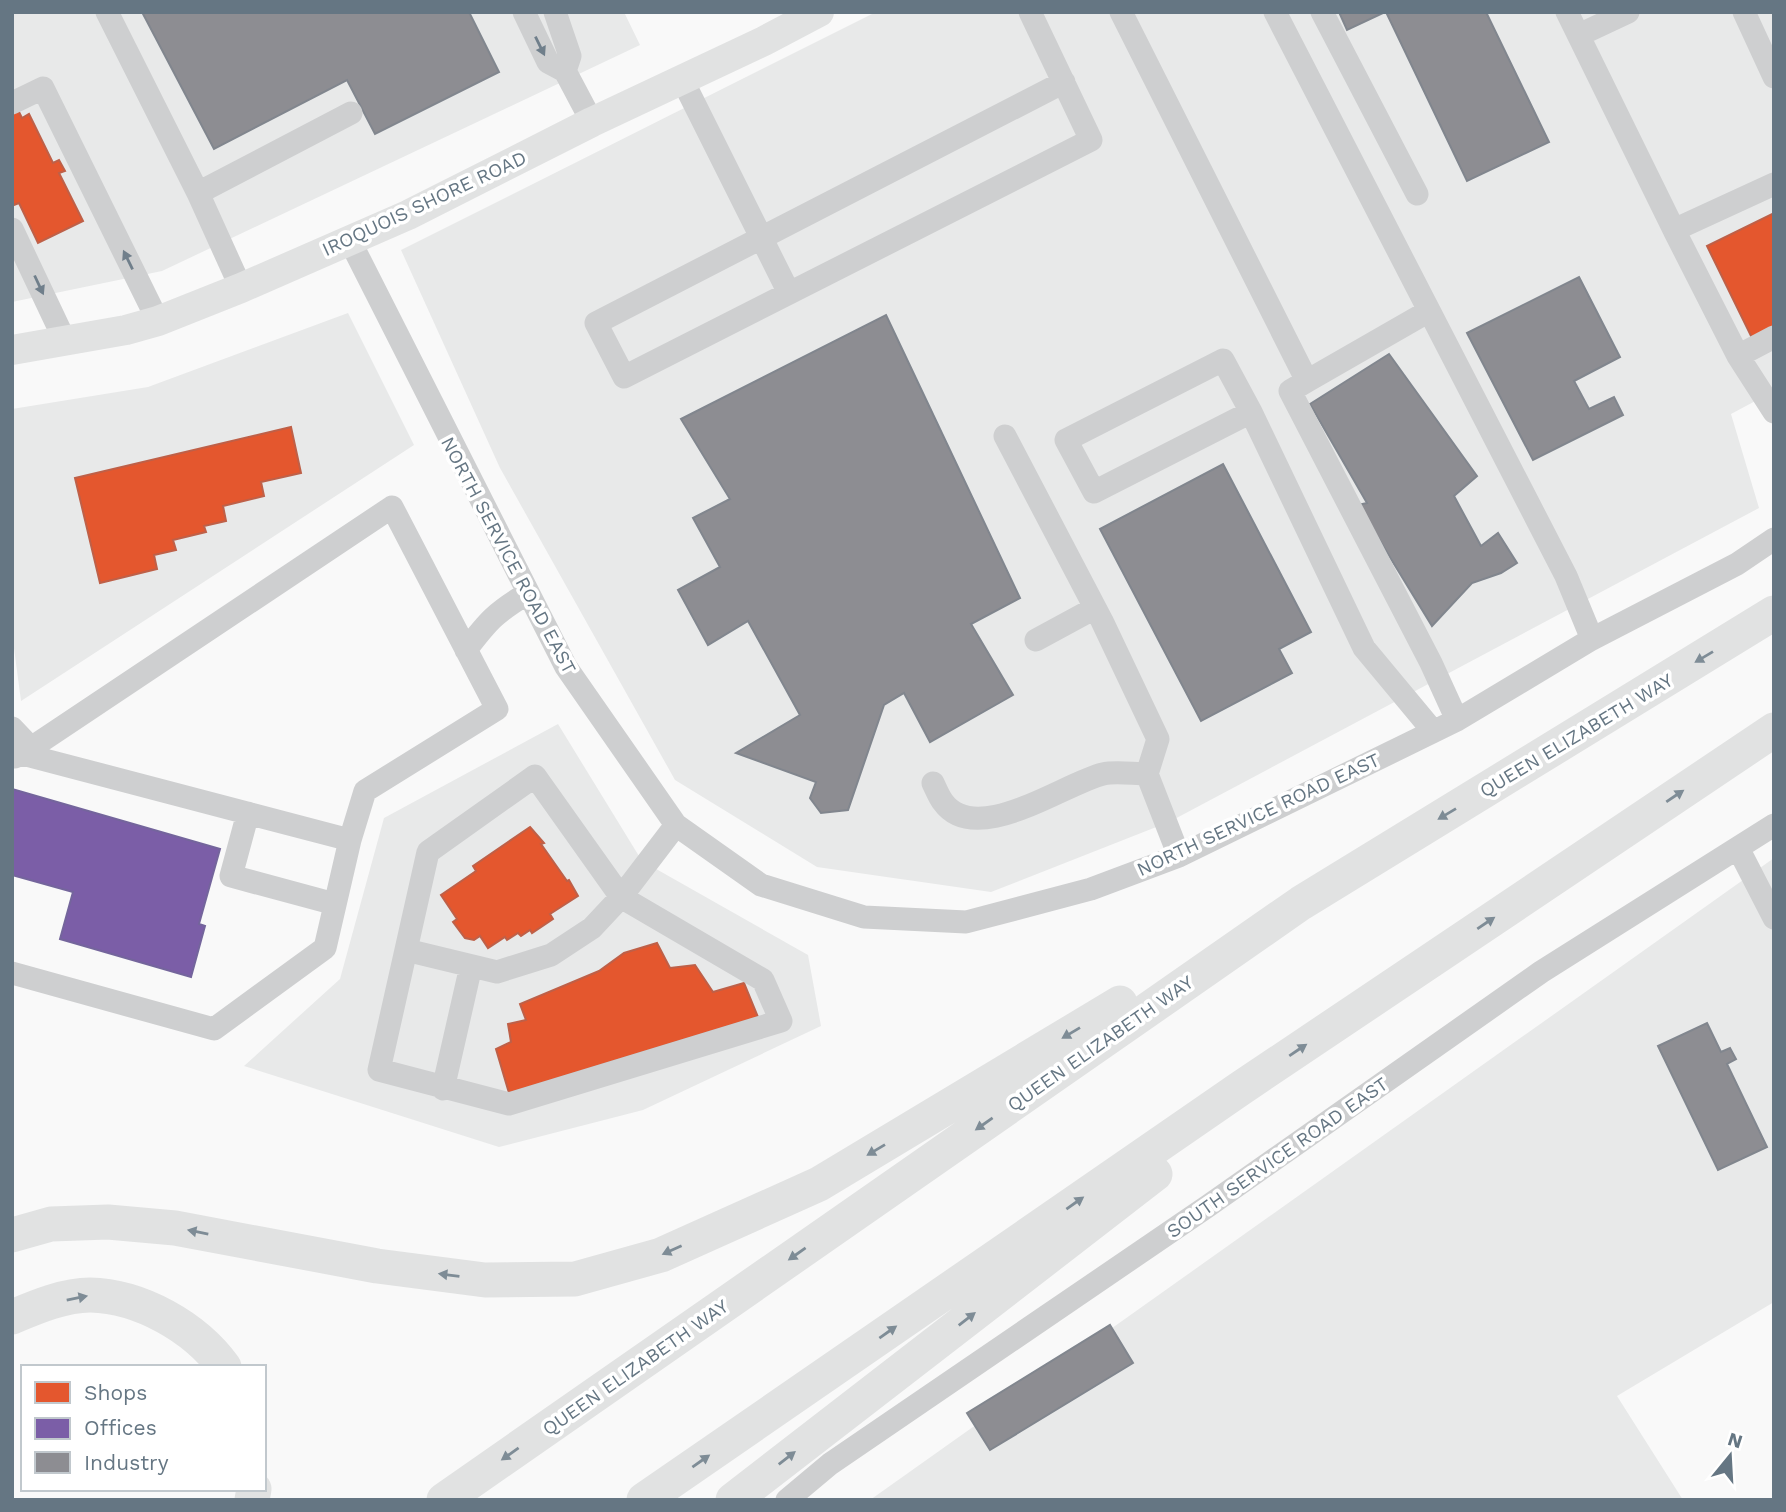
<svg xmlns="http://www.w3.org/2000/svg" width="1786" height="1512" font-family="'Work Sans',sans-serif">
<rect width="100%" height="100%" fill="#f9f9f9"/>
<path fill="#e8e9e9" d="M 12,12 L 624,12 L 640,45 L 162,271 L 12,302 Z
M 876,12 L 1774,12 L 1774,391 L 1731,414 L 1759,508 L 1169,822 L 991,892 L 817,867 L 675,780 L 500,468 L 401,250 Z
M 348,313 L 414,445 L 21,701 L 12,633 L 12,409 L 148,387 Z
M 558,724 L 642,861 L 808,955 L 821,1026 L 643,1110 L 499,1147 L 244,1066 L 340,979 L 384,818 Z
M 1774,858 L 1774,1302 L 1617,1396 L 1683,1500 L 870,1500 Z"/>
<path fill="#e4572e" stroke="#be6048" stroke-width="2" d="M 18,110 L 22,118 L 29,114 L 53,163 L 59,160 L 65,171 L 59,173 L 83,221 L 38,243 L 19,203 L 14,205 L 12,202 L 12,113 Z
M 1774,213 L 1774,327 L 1752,338 L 1707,246 Z
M 291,427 L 301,473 L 261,482 L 264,496 L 223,506 L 226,521 L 204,526 L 206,532 L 173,540 L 176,550 L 154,555 L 157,569 L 100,583 L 75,478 Z
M 530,827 L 544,843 L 541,844 L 567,881 L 569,880 L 578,896 L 550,914 L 553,919 L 532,933 L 530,930 L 521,936 L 518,933 L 507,940 L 505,937 L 488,948 L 480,936 L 474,940 L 465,938 L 453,922 L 457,919 L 441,895 L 476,871 L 473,866 Z
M 657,943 L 670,968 L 695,965 L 713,992 L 744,983 L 758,1017 L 509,1093 L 496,1049 L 511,1042 L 508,1024 L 526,1020 L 520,1004 L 599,971 L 624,953 Z"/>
<path fill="#7b5ea7" stroke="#74659c" stroke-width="2" d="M 12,789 L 220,849 L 199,924 L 205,926 L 191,977 L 60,939 L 73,892 L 12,875 Z"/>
<path fill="#8d8d92" stroke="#81868e" stroke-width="2" d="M 142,12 L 469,12 L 499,72 L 375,134 L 347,80 L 214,149 Z
M 1339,12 L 1385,12 L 1347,30 Z
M 1386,12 L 1486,12 L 1549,142 L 1467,181 Z
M 1579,277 L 1620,357 L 1574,381 L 1589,409 L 1614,397 L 1623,415 L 1533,460 L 1467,333 Z
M 886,315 L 1020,598 L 971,624 L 1013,695 L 930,742 L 904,693 L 884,705 L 848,810 L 821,813 L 810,798 L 816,782 L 736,753 L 800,715 L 748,621 L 708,645 L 678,590 L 720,567 L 693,518 L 730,499 L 681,419 Z
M 1389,354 L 1477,476 L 1454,496 L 1481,546 L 1498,533 L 1517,563 L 1501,573 L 1472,583 L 1432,626 L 1358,505 L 1367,503 L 1310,404 Z
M 1223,464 L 1311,632 L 1279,649 L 1292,673 L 1201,721 L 1100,529 Z
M 1707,1023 L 1721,1052 L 1730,1048 L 1736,1059 L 1727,1064 L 1767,1147 L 1718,1170 L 1658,1046 Z
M 1110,1325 L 1133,1363 L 990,1450 L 967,1413 Z"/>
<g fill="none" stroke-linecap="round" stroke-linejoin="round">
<path stroke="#cecfd0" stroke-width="23" d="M 107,12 L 198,193 L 241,288
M 524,12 L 548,62 L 565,71 L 592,122
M 555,12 L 570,56 L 565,71
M 1030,12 L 1091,140 L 624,377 L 596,323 L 1064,82
M 1121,12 L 1307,381 L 1290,391 L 1431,663 L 1457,720
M 1275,12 L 1566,576 L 1592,639
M 1322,12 L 1417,194
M 1567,12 L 1674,230
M 1744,12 L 1774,77
M 1579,35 L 1628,12
M 682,79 L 789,293
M 12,103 L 43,88 L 158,321
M 1774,184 L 1674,230 L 1738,356 L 1774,412
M 198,193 L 351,113
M 12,229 L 65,341
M 349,239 L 566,667 L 676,825 L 761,885 L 864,917 L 966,922 L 1091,889 L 1179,856 L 1457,720 L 1592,639 L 1737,564 L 1774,539
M 1738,356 L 1774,337
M 1307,381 L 1429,311
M 1251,412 L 1094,492 L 1066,440 L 1223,360 L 1251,412 L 1364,648 L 1433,731
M 1005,436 L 1102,621 L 1158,739 L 1147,774 L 1179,856
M 1036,640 L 1095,608
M 466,650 C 488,621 496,612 528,593
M 12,728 L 31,748
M 15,757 L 22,754 L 350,840
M 535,776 L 621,897 L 763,980 L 781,1021 L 509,1104 L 379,1070 L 428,852 Z
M 933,783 C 936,789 939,797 943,802 C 976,848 1065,783 1103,774 C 1116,771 1133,774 1147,774
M 248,813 L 231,876 L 335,904
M 1738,848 L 1774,918
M 406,950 L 497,972 L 551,955 L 592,928 L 621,897 L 676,825
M 12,973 L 214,1029 L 325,948 L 350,840 L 365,791 L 497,709 L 392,507 L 22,754
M 443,1089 L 471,966
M 787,1500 L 830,1464 L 1208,1206 L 1541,972 L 1774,825"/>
<path stroke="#e1e2e2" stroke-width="30" d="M 12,350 L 126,330 L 158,321 L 241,288 L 408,215 L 592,122 L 764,41 L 819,12"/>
<path stroke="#e1e2e2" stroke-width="35" d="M 12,1235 L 51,1224 L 108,1222 L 175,1228 L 377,1266 L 485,1280 L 575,1279 L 661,1255 L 819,1184 L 1120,1003
M 12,1317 C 36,1307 64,1295 90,1295 C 140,1296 195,1327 224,1367
M 252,1500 L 254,1489
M 444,1500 L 1301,903 L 1774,613
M 644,1500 L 1241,1088 L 1774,730
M 733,1500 L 1155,1174"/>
</g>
<defs><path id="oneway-solid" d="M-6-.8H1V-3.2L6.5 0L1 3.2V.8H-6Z" transform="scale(1.75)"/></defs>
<g fill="#707f8b">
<use href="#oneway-solid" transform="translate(540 46) rotate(64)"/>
<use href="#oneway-solid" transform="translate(128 260) rotate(-116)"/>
<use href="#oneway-solid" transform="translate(39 285) rotate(65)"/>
</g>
<g fill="#7e8c96">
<use href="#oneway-solid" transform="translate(1704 657) rotate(149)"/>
<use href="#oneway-solid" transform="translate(1675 796) rotate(-34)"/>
<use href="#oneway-solid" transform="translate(1447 814) rotate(149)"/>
<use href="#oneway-solid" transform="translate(1486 923) rotate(-34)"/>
<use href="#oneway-solid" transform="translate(1071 1033) rotate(149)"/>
<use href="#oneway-solid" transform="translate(1298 1050) rotate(-34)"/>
<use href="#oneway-solid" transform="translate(984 1124) rotate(145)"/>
<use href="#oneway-solid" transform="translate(876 1150) rotate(149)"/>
<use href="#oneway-solid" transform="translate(1075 1203) rotate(-35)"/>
<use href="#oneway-solid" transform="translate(198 1232) rotate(-169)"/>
<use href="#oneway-solid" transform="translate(672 1250) rotate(156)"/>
<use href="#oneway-solid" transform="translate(797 1254) rotate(145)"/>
<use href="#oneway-solid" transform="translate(449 1275) rotate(-173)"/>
<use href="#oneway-solid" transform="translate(77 1298) rotate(-11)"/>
<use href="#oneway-solid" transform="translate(967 1319) rotate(-38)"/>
<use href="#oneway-solid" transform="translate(888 1332) rotate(-35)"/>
<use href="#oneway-solid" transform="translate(510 1454) rotate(145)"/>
<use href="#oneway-solid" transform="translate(787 1458) rotate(-38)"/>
<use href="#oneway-solid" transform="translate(701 1461) rotate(-35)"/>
</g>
<g text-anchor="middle" stroke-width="7" stroke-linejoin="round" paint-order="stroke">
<g font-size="19" fill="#657683" stroke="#fff">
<text transform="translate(424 203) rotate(-25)" y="7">IROQUOIS SHORE ROAD</text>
<text transform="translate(509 555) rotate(62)" y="7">NORTH SERVICE ROAD EAST</text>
<text transform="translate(1576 735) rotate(-31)" y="7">QUEEN ELIZABETH WAY</text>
<text transform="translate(1258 814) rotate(-25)" y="7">NORTH SERVICE ROAD EAST</text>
<text transform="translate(1100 1043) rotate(-35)" y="7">QUEEN ELIZABETH WAY</text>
<text transform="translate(1277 1157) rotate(-35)" y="7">SOUTH SERVICE ROAD EAST</text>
<text transform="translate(635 1367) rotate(-35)" y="7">QUEEN ELIZABETH WAY</text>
</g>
</g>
<rect width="1786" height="1512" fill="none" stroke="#657683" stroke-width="28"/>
<rect x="21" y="1365" width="245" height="126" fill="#ffffff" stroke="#c1c8cd" stroke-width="2"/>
<rect x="35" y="1382" width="35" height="21" fill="#e4572e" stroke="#c1c8cd" stroke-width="2"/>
<text x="84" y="1400" font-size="21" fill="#657683">Shops</text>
<rect x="35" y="1418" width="35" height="21" fill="#7b5ea7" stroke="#c1c8cd" stroke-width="2"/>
<text x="84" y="1435" font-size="21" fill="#657683">Offices</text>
<rect x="35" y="1452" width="35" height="21" fill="#8d8d92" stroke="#c1c8cd" stroke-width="2"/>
<text x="84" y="1470" font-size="21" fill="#657683">Industry</text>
<g transform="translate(1730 1456) rotate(18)" stroke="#ffffff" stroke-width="5" paint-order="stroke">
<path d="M0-5L12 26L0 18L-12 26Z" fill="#657683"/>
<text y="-10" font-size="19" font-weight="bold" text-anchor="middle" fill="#657683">N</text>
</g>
</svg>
